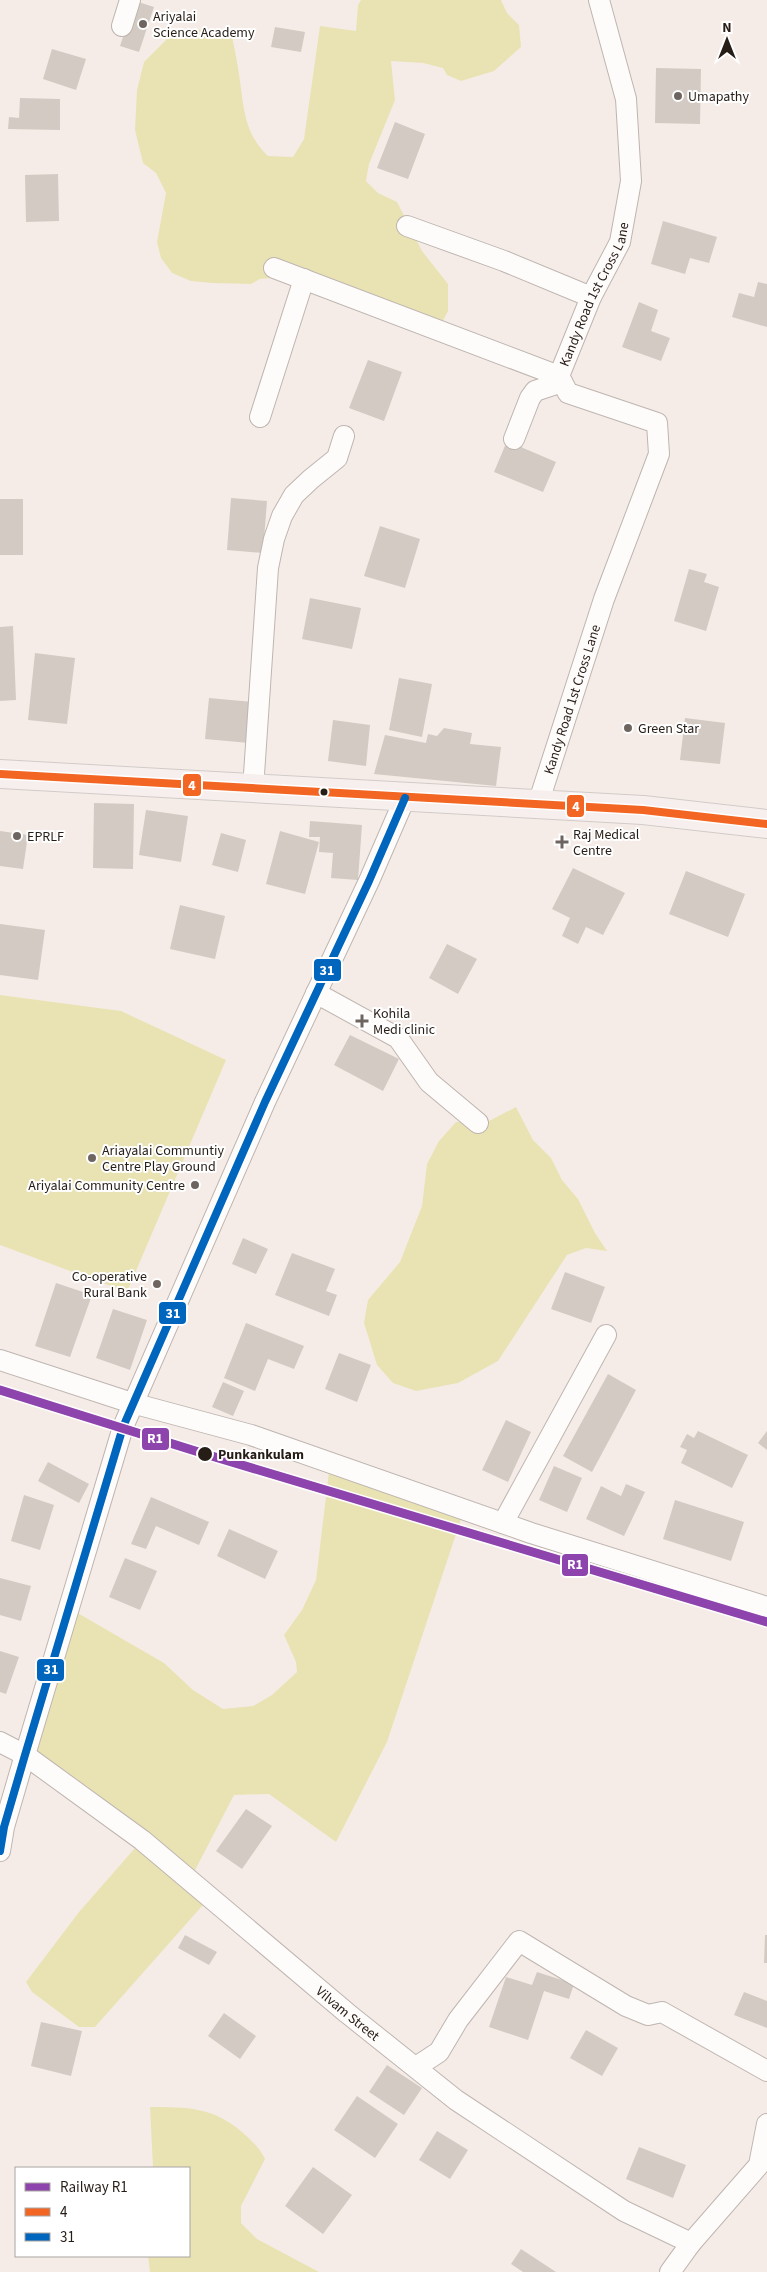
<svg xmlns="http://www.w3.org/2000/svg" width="767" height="2272" font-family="'Source Sans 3',sans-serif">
<rect width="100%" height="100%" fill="#f6ece7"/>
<path fill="#e9e3b4" d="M 361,0 L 501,0 L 507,13 L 519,25 L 521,47 L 494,71 L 461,81 L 447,75 L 443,68 L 423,63 L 391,61 L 395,100 L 369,164 L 366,181 L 378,193 L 397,202 L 422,251 L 448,284 L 448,311 L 435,336 L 272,278 L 260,279 L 251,284 L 212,283 L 191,281 L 172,273 L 161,258 L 157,242 L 166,193 L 156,173 L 143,163 L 135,130 L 137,90 L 144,62 L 169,37 L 182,32 L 206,29 L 231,32 C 234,46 237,60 239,74 C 244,106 243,132 268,156 L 293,157 L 304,139 L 320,26 L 356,31 L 358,5 Z
M 0,995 L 121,1011 L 226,1060 L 127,1292 L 0,1245 Z
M 516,1107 L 533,1140 L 551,1158 L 562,1180 L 578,1199 L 595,1233 L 607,1251 L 586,1248 L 567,1255 L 498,1361 L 458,1383 L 416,1391 L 393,1383 L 377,1365 L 364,1323 L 368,1300 L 400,1262 L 422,1206 L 427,1164 L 439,1141 L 456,1122 L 489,1121 Z
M 330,1463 L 464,1510 L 387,1742 L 336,1842 L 269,1794 L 234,1795 L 190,1880 L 210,1897 L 95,2027 L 79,2027 L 32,1992 L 26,1982 L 79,1912 L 142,1840 L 25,1755 L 69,1608 L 164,1663 L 193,1690 L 223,1709 L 253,1706 L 272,1695 L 297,1672 L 296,1662 L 284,1635 L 302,1610 L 316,1580 Z
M 150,2107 C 187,2107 213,2107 242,2132 C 252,2141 259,2147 265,2159 L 241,2206 L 241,2223 L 257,2239 L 319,2272 L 150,2272 L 148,2256 L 189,2256 L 189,2168 L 153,2168 Z"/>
<path fill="#d2cac3" d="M 135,1 L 154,7 L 139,52 L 120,46 Z
M 275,27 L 305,32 L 301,52 L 271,47 Z
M 52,49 L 86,59 L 76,90 L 43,79 Z
M 656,68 L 701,69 L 700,124 L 655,123 Z
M 20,98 L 60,99 L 60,130 L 8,129 L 9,117 L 19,118 Z
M 395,122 L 425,134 L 408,179 L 377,168 Z
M 58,174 L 59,221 L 26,222 L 25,175 Z
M 663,221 L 717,237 L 709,263 L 690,258 L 685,274 L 651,264 Z
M 758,282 L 767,284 L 767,327 L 732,317 L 739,293 L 754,297 Z
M 639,302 L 658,310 L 651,331 L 670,338 L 661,361 L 622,347 Z
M 368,360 L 402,372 L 384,421 L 349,408 Z
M 507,441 L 556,462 L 543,492 L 494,472 Z
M 231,498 L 267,501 L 263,553 L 227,550 Z
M 0,499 L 23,499 L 23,555 L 0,555 Z
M 380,526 L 420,539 L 405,588 L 364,576 Z
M 689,569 L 707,574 L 704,582 L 719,587 L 706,631 L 674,621 Z
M 310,598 L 361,608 L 352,649 L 302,639 Z
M 13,626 L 16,700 L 0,701 L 0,627 Z
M 35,653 L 75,658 L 67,724 L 28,720 Z
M 399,678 L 432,684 L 422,737 L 389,730 Z
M 209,698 L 253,702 L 249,743 L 205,739 Z
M 685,718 L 725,723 L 720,764 L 680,760 Z
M 333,720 L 370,725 L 366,766 L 328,761 Z
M 444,728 L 472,733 L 470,744 L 501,747 L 496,786 L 374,774 L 385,735 L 426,743 L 428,734 L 437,736 Z
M 94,803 L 134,804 L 133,869 L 93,868 Z
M 146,810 L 188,816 L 181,862 L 139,855 Z
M 310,821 L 362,825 L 358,880 L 331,878 L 333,853 L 319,852 L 320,837 L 309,837 Z
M 0,831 L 28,835 L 23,869 L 0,866 Z
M 280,831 L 319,842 L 305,894 L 266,884 Z
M 221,833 L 246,840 L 238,872 L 212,865 Z
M 573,868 L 625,893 L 603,935 L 586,927 L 578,944 L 562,936 L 570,918 L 552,909 Z
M 686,871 L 745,894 L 728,937 L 669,914 Z
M 180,905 L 225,916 L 215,959 L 170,949 Z
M 0,924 L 45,930 L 38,980 L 0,975 Z
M 447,944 L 477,959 L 458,994 L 429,978 Z
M 350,1035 L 399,1059 L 383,1091 L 334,1065 Z
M 243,1238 L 268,1249 L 256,1274 L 232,1264 Z
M 292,1253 L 335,1269 L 326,1291 L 337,1295 L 329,1316 L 275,1295 Z
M 565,1272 L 605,1287 L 591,1323 L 551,1309 Z
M 56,1283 L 92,1295 L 70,1357 L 35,1346 Z
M 113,1309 L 147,1320 L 130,1370 L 96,1358 Z
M 246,1323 L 304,1346 L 294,1369 L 268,1359 L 255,1391 L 224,1378 Z
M 339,1353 L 371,1365 L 357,1402 L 325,1389 Z
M 608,1374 L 636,1390 L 592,1472 L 563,1456 Z
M 223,1382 L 244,1391 L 233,1416 L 212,1407 Z
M 506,1420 L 531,1432 L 508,1482 L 482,1470 Z
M 698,1431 L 748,1455 L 732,1488 L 681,1463 L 687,1450 L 680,1447 L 687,1434 L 694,1438 Z
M 767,1431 L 767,1450 L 758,1443 Z
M 48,1462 L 89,1484 L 79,1503 L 38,1481 Z
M 554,1466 L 582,1478 L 567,1512 L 539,1500 Z
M 626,1484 L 645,1492 L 624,1536 L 586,1519 L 601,1486 L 621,1496 Z
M 24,1495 L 54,1505 L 40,1550 L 11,1541 Z
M 151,1497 L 209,1522 L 199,1545 L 156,1526 L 146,1549 L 131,1544 Z
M 675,1500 L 744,1522 L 731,1561 L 663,1539 Z
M 229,1529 L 278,1551 L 265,1579 L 217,1556 Z
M 125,1558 L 157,1571 L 140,1610 L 109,1597 Z
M 0,1578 L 31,1586 L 21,1621 L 0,1615 Z
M 0,1651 L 19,1657 L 6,1694 L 0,1692 Z
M 246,1809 L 272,1826 L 242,1869 L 216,1851 Z
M 185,1935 L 217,1952 L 209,1965 L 178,1948 Z
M 765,1935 L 767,1935 L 767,1963 L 764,1963 Z
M 537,1972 L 574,1984 L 569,1999 L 544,1991 L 528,2040 L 489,2027 L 506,1977 L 532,1985 Z
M 744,1992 L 767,2001 L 767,2028 L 734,2015 Z
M 224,2013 L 256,2036 L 240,2059 L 208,2036 Z
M 41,2022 L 82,2031 L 71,2076 L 31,2066 Z
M 586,2030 L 618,2048 L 602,2076 L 570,2058 Z
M 387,2065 L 422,2088 L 404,2115 L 369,2092 Z
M 357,2096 L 398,2124 L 375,2158 L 334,2130 Z
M 437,2131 L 468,2150 L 450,2179 L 419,2160 Z
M 639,2147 L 686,2165 L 673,2198 L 626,2179 Z
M 313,2167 L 352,2195 L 323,2234 L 285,2206 Z
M 521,2249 L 556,2272 L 523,2272 L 511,2264 Z"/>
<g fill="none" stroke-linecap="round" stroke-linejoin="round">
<defs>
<g id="minor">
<path d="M 122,26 L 130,0"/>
<path d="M 407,226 L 504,261 L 591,297"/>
<path d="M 274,268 L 559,376"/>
<path d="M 260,417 L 304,279"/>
<path d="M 514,439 L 530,398 L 535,391 L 562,382"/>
<path d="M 253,789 L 268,568 L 274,539 L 282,516 L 294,495 L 311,479 L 337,458 L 344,436"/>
<path id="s1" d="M 538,804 L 604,599 L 659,454 L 657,423 L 568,393 L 559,376 L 591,297 L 620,242 L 631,181 L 626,99 L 599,0"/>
<path d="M 316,993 L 398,1038 L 429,1082 L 478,1123"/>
<path d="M 0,1360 L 132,1403 L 251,1435 L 531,1533 L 767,1607"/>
<path d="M 503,1523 L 606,1335"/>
<path id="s2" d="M 0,1742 L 25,1755 L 142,1840 L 347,2013 L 456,2100 L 624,2211 L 691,2243"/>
<path d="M 0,1851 L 4,1827 L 25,1755 L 123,1427 L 265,1102 L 369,881 L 405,798"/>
<path d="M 416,2067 L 439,2052 L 458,2020 L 519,1941 L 626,2006 L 648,2015 L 662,2012 L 767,2071"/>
<path d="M 670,2272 L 691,2243 L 759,2165 L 767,2124"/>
</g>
<path id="trunk" d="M 0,774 L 643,810 L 767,824"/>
</defs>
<use href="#minor" stroke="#beb5b0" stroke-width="22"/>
<use href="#trunk" stroke="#d1cbc8" stroke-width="30"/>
<use href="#minor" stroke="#fefcfb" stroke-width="20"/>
<use href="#trunk" stroke="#f6efee" stroke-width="28"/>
<defs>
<path id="bus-1" d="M 0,774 L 643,810 L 767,824"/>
<path id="bus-2" d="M 0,1851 L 4,1827 L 25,1755 L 123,1427 L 265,1102 L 369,881 L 405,798"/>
</defs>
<use href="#bus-1" stroke="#fff" stroke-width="11"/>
<use href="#bus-2" stroke="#fff" stroke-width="11"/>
<use href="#bus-1" stroke="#f26522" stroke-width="8"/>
<use href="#bus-2" stroke="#0065bd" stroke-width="8"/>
<defs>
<path id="rail-1" d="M 0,1390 L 205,1454 L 767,1622"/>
</defs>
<use href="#rail-1" stroke="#fff" stroke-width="12"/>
<use href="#rail-1" stroke="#8e44ad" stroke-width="9"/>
</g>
<g fill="#6f6560" stroke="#fff" stroke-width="2">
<circle cx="143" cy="24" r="5"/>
<circle cx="678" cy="96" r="5"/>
<circle cx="628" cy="728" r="5"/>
<circle cx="17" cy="836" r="5"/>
<path d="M559.5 834.5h5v5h5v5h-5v5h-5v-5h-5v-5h5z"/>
<path d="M359.5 1013.5h5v5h5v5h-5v5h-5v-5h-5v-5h5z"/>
<circle cx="92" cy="1158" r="5"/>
<circle cx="195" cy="1185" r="5"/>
<circle cx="157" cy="1284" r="5"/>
</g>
<g fill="#271d17" stroke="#fff" stroke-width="2">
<circle cx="324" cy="792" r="4.5"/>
<circle cx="205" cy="1454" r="8"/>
</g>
<g text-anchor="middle" stroke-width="4" stroke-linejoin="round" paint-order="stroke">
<g font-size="14" fill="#271d17" stroke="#fff" text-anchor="start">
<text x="153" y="21">Ariyalai<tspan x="153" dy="16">Science Academy</tspan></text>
<text x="688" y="101">Umapathy</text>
<text x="638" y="733">Green Star</text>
<text x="573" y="839">Raj Medical<tspan x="573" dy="16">Centre</tspan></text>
<text x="27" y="841">EPRLF</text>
<text x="373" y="1018">Kohila<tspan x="373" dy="16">Medi clinic</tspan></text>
<text x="102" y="1155">Ariayalai Communtiy<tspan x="102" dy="16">Centre Play Ground</tspan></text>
<text x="185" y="1190" text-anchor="end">Ariyalai Community Centre</text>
<text x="147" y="1281" text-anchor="end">Co-operative<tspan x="147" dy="16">Rural Bank</tspan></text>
</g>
<g font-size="14" fill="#271d17" stroke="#fff">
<text dy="5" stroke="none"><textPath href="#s1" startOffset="604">Kandy Road 1st Cross Lane</textPath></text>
<text dy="5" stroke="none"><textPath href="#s1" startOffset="110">Kandy Road 1st Cross Lane</textPath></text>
<text dy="5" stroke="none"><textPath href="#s2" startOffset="442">Vilvam Street</textPath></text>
</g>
<g font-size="14" font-weight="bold" fill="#271d17" stroke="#fff" text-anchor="start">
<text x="218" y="1459">Punkankulam</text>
</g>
</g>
<g stroke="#fff" stroke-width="2">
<rect x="182" y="773" width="20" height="24" rx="5" fill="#f26522"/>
<rect x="566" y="794" width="19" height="24" rx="5" fill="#f26522"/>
<rect x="313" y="958" width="29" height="24" rx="5" fill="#0065bd"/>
<rect x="158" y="1301" width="29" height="24" rx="5" fill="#0065bd"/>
<rect x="141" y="1427" width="29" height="24" rx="5" fill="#8e44ad"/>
<rect x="561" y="1553" width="28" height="24" rx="5" fill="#8e44ad"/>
<rect x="36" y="1658" width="29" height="24" rx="5" fill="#0065bd"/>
</g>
<g font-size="14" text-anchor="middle" font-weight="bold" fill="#fff">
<text x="192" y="790">4</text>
<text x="576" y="811">4</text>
<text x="327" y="975">31</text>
<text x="173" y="1318">31</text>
<text x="155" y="1443">R1</text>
<text x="575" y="1569">R1</text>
<text x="51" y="1674">31</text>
</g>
<rect x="15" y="2167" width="175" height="90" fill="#ffffff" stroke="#a9a5a2"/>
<rect x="25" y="2183" width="25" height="8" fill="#8e44ad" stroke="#a9a5a2"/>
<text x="60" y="2192" font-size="15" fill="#271d17">Railway R1</text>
<rect x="25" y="2208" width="25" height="8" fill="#f26522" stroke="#a9a5a2"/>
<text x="60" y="2217" font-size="15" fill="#271d17">4</text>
<rect x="25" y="2233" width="25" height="8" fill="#0065bd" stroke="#a9a5a2"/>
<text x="60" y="2242" font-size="15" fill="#271d17">31</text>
<g transform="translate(727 40)" stroke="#ffffff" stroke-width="4" paint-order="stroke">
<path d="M0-4L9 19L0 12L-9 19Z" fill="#271d17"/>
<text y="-8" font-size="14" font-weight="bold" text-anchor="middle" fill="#271d17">N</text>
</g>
</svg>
